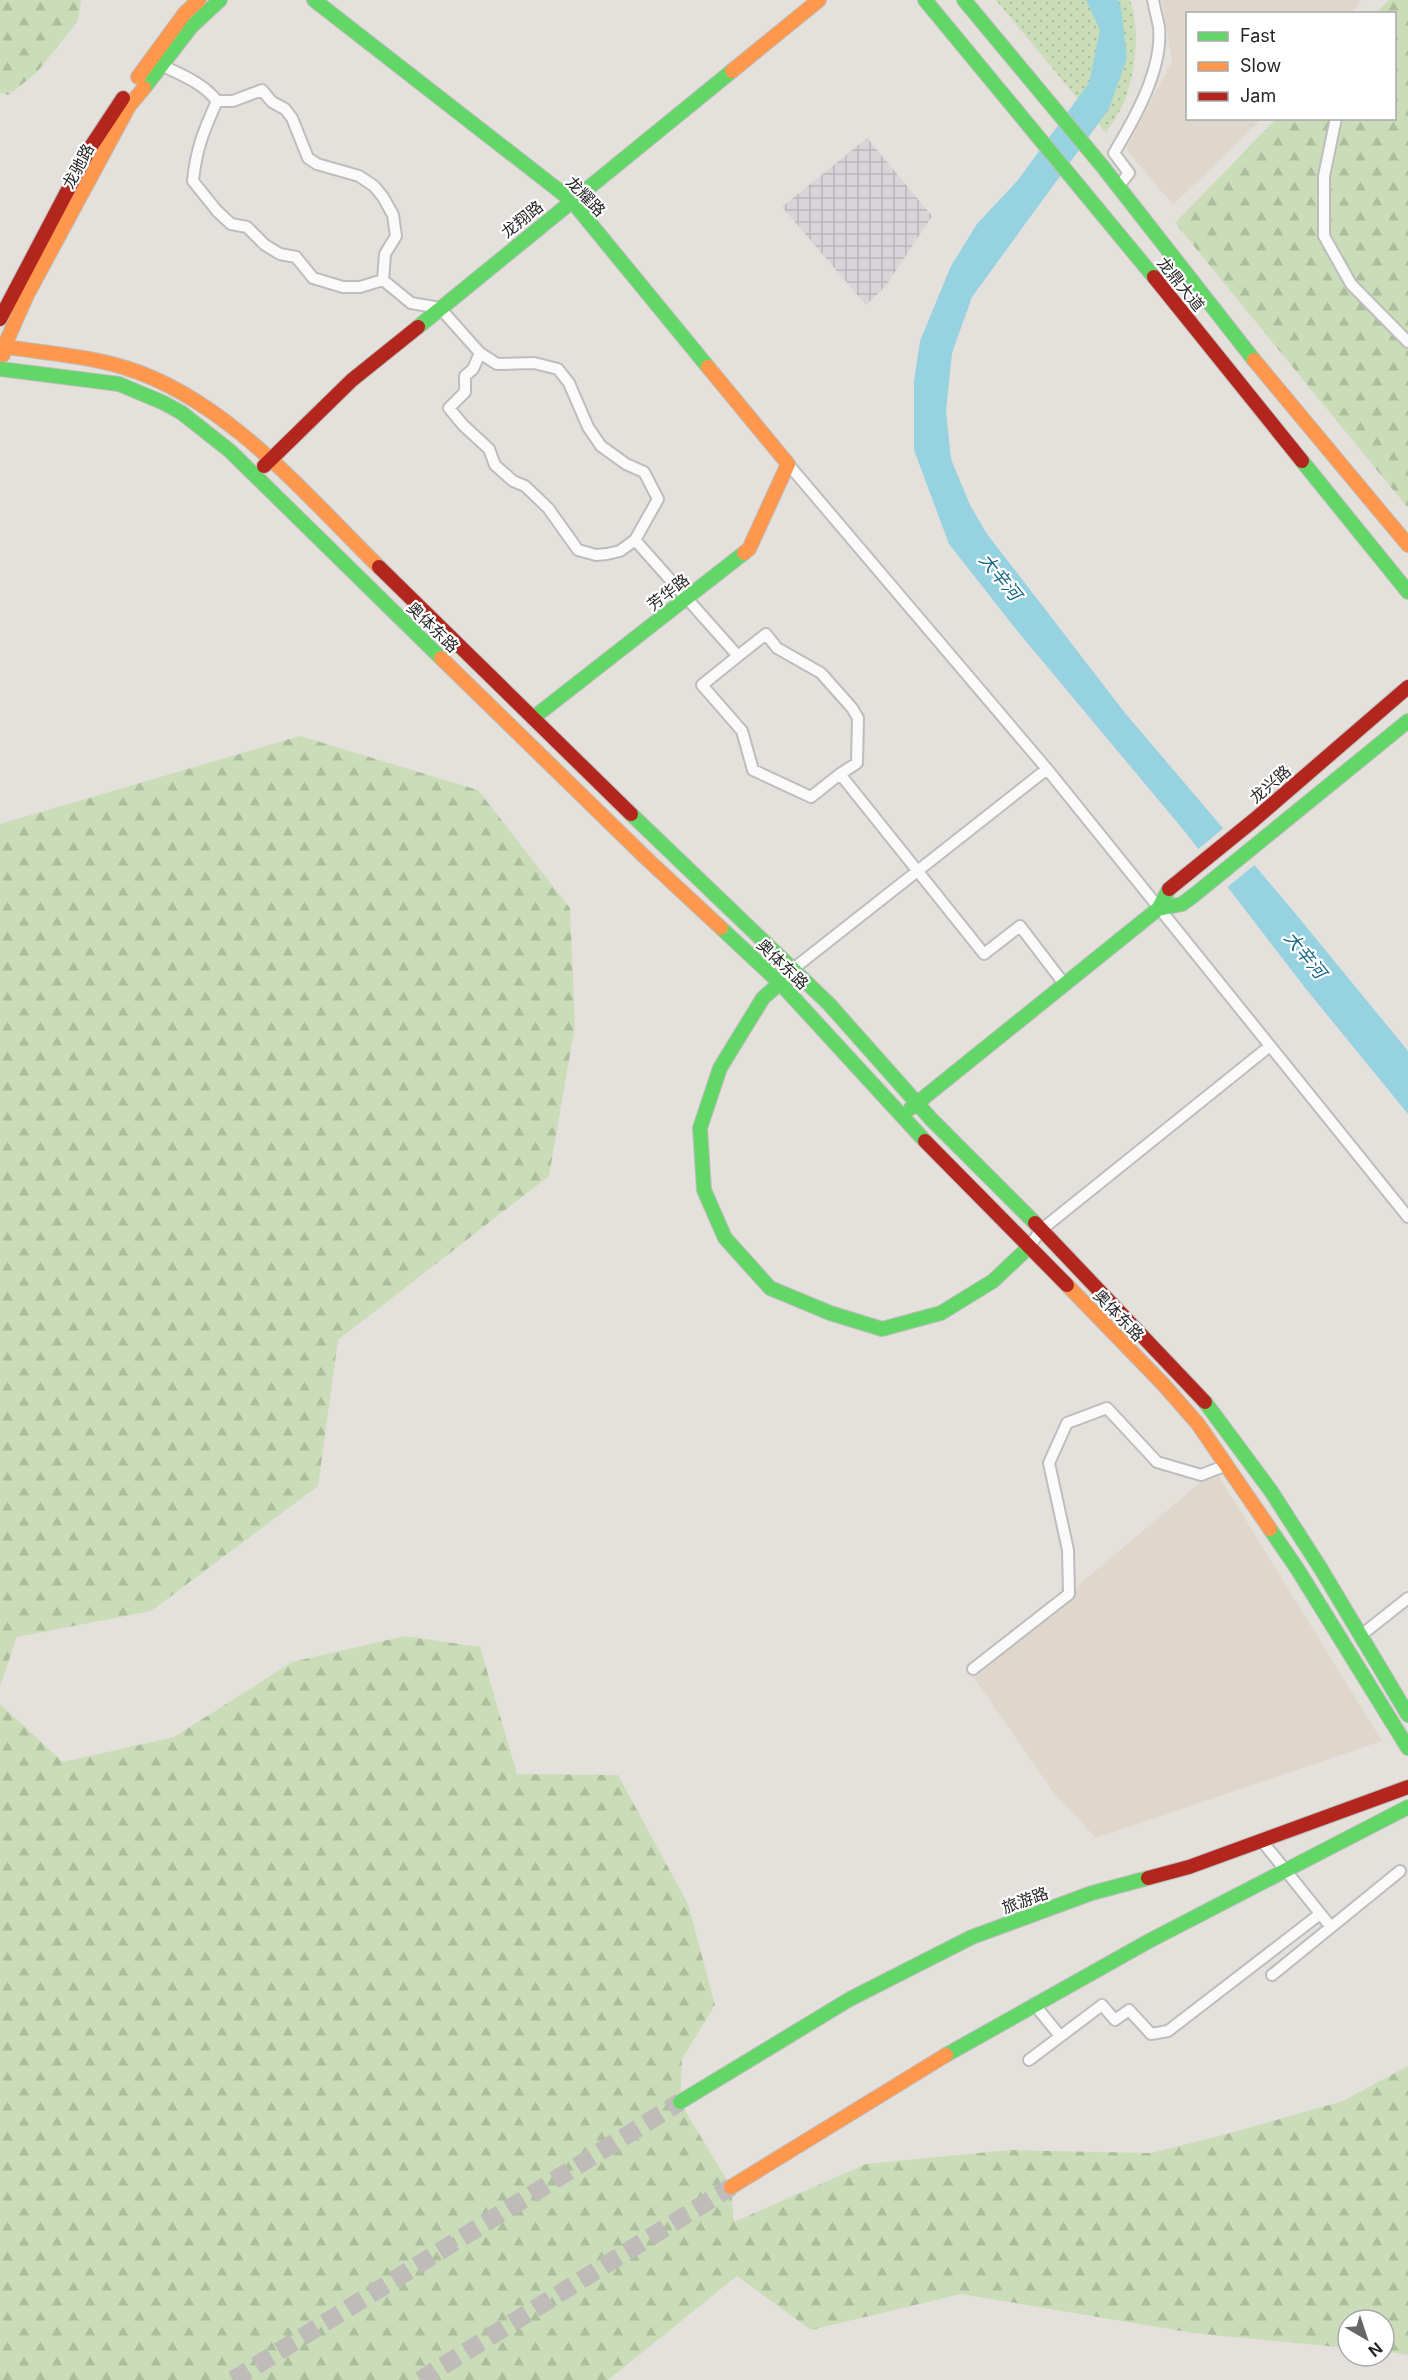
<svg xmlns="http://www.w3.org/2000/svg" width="1408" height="2380" font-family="Inter,'Noto Sans SC',sans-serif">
<defs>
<pattern id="industrial-grid" width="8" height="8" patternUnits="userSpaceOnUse" patternTransform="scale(1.5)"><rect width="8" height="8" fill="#d8d5d8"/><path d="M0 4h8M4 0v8" fill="none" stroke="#b9b7b9"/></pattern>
<pattern id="forest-firs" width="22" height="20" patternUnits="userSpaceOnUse" patternTransform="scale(1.5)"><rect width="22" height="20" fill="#caddb8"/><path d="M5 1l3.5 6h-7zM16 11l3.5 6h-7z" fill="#adbe9e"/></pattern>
<pattern id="park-dots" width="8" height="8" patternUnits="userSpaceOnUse" patternTransform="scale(1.5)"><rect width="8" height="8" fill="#caddb8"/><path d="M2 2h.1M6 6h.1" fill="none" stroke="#adbe9e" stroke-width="1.8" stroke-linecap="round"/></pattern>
</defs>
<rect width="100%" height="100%" fill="#e4e0dc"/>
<path fill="url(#industrial-grid)" d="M 867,138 L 932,216 L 885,287 L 866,305 L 782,207 Z"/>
<path fill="#dfd7cb" d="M 1162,0 L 1362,0 L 1351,13 L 1188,14 L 1188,118 L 1262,119 L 1173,205 L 1126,149 L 1172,61 Z
M 1215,1470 L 1382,1741 L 1096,1838 L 1054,1793 L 972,1675 Z"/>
<path fill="url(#forest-firs)" d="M 0,0 L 81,0 L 78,21 L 37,72 L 9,95 L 0,93 Z
M 1389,0 L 1408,0 L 1408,508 L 1175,223 L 1276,119 L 1394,118 L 1394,14 L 1376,13 Z
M 300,736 L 478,790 L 570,908 L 575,1025 L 549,1176 L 338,1340 L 318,1486 L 151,1611 L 17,1637 L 0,1686 L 0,824 Z
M 405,1636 L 480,1647 L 517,1774 L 618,1775 L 688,1904 L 715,2005 L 682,2059 L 680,2102 L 731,2187 L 734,2222 L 866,2164 L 1010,2150 L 1151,2153 L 1223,2135 L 1343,2101 L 1408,2066 L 1408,2355 L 1384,2351 L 1384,2320 L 1348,2320 L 1348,2348 L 1193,2333 L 961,2294 L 811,2330 L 737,2276 L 608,2380 L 0,2380 L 0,1704 L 63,1762 L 174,1737 L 292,1662 Z"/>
<path fill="url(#park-dots)" d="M 996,0 L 1130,0 C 1140,29 1136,66 1127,95 C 1123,108 1113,121 1106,133 Z"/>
<path fill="#96d2e0" d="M 1086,0 L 1118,0 L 1121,7 L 1127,58 L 1109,109 L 972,297 L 952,353 L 946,411 L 951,459 L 970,505 L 987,534 L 1125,713 L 1290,907 L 1408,1051 L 1408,1114 L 1306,989 L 1186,833 L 1019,633 L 949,544 L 914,450 L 914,381 L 920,341 L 951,266 L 977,224 L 1018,180 L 1089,83 L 1100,30 Z"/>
<path fill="#e4e0dc" d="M 1226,826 L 1257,863 L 1225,889 L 1196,851 Z"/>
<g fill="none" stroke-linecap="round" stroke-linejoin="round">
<path stroke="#bebbb8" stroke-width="18" stroke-dasharray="18 9" stroke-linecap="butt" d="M 233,2380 L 680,2102
M 420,2380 L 731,2187"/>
<defs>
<path id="street" d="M 161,65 C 182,75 203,83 217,101 L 233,101 L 262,90 L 272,102 L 285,109 L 292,118 L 308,158 L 317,164 L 359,176 L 374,186 L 383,197 L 393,215 L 396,236 L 385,254 L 383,280 L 411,303 L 440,308 L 480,353 L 497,364 L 534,363 L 558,369 L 569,383 L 588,427 L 601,446 L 626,464 L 644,472 L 658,499 L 635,540 L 738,656 L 702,685 L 742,731 L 753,770 L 811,797 L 840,774 L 984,954 L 1020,926 L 1065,985
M 217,101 C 204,130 196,149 193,181 L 217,211 L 231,224 L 247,227 L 265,245 L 280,254 L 296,257 L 313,278 L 343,287 L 360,287 L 383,280
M 1336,118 L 1324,176 L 1324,236 L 1351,284 L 1408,342
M 1118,187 L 1129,173 L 1114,153 C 1135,118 1163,69 1159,27 C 1157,18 1155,9 1153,0
M 480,353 L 473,369 L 465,376 L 465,392 L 449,408 L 463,425 L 489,449 L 495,465 L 513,481 L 525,486 L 548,508 L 578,550 L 596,555 L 607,554 L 620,551 L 635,540
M 788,464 L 1047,769 L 1408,1217
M 738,656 L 766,634 L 777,648 L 821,673 L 852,708 L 858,718 L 857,763 L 840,774
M 780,983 L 793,969 L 1047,769
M 1029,1247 L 1041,1230 L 1270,1046
M 1360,1636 L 1408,1598
M 973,1669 L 1069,1594 L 1068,1550 L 1049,1463 L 1067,1423 L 1107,1408 L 1157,1462 L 1201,1475 L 1227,1465
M 1262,1841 L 1331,1927
M 1272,1975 L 1400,1871
M 1034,2004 L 1060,2036
M 1029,2060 L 1102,2005 L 1115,2020 L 1129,2010 L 1151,2034 L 1168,2031 L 1320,1914"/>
<path id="fast" d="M 314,0 L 571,200 L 708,367
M 925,0 L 1154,277
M 964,0 L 1103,167 L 1254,360
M 144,88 L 191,27 L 220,0
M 418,327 L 732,71
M 0,369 L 119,384 L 164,403 L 182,413 L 230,451 L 441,658
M 1302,461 L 1408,592
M 533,718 L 744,553
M 631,814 L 829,1004 L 931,1119 L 1035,1223
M 1158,909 L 1182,904 L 1193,896 L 1408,721
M 721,928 L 780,983 L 925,1141
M 780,983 L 763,998 L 720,1068 L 700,1128 L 704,1190 L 725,1238 L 770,1288 L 830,1313 L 882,1329 L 941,1313 L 993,1281 L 1029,1247
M 911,1108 L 1158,909 L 1169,889
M 1205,1402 L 1271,1491 L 1321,1569 L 1408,1715
M 1270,1529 L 1298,1570 L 1408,1748
M 946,2055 L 1149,1941 L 1408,1807
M 680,2102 L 850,1999 L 972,1937 L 1092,1893 L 1148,1878"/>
<path id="slow" d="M 732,71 L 819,0
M 138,77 L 185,13 L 199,0
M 0,346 C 42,353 85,355 126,368 C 226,399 306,495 379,567
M 3,355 L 4,347 L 27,295 L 129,106 L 144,88
M 1254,360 L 1408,545
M 708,367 L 788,464 L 749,549 L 744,553
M 441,658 L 647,859 L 721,928
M 1067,1285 L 1163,1384 L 1198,1424 L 1270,1529
M 731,2187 L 946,2055"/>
<path id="jam" d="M 1154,277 L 1302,461
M 0,319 L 90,148 L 123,98
M 264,466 L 352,380 L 418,327
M 379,567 L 631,814
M 1169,889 L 1254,820 L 1408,687
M 925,1141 L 1067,1285
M 1035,1223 L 1205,1402
M 1148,1878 L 1189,1867 L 1408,1787"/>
</defs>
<use href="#street" stroke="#bebdbd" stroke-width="14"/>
<use href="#fast" stroke="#bebdbd" stroke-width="16"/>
<use href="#slow" stroke="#bebdbd" stroke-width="16"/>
<use href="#jam" stroke="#bebdbd" stroke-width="16"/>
<use href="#street" stroke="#fbfafa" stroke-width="10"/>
<use href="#fast" stroke="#63d668" stroke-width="14"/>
<use href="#slow" stroke="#ff974d" stroke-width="14"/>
<use href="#jam" stroke="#b3261e" stroke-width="14"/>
</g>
<g text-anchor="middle" stroke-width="4.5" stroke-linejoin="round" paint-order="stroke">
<g font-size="16" fill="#262626" stroke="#fff">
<text transform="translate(78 166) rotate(-62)" y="6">龙驰路</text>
<text transform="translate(586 196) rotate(46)" y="6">龙耀路</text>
<text transform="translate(522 219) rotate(-39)" y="6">龙翔路</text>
<text transform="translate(1181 284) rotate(51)" y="6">龙鼎大道</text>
<text transform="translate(668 592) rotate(-38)" y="6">芳华路</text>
<text transform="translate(433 627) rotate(44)" y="6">奥体东路</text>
<text transform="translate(1270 784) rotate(-41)" y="6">龙兴路</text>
<text transform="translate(783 964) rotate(44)" y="6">奥体东路</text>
<text transform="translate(1119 1315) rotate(46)" y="6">奥体东路</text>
<text transform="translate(1025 1900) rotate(-20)" y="6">旅游路</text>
</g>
<g font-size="18" font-style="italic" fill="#196988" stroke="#fff">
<text transform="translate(1000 577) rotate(51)" y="6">大辛河</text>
<text transform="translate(1305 955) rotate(51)" y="6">大辛河</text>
</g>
</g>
<rect x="1186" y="12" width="210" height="108" fill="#ffffff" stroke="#a8a8a8" stroke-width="1.5"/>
<rect x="1198" y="32" width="30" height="9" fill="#63d668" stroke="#a8a8a8" stroke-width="1.5"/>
<text x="1240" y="42" font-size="18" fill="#262626">Fast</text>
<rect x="1198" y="62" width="30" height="9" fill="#ff974d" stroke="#a8a8a8" stroke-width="1.5"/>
<text x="1240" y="72" font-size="18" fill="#262626">Slow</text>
<rect x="1198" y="92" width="30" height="9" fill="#b3261e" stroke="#a8a8a8" stroke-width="1.5"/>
<text x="1240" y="102" font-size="18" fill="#262626">Jam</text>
<g transform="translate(1366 2338) rotate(141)"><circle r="28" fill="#ffffff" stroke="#a8a8a8" stroke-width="1.5"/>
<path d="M0-4.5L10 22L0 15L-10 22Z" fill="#686766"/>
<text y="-9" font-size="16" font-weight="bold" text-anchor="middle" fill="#262626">N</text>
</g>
</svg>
